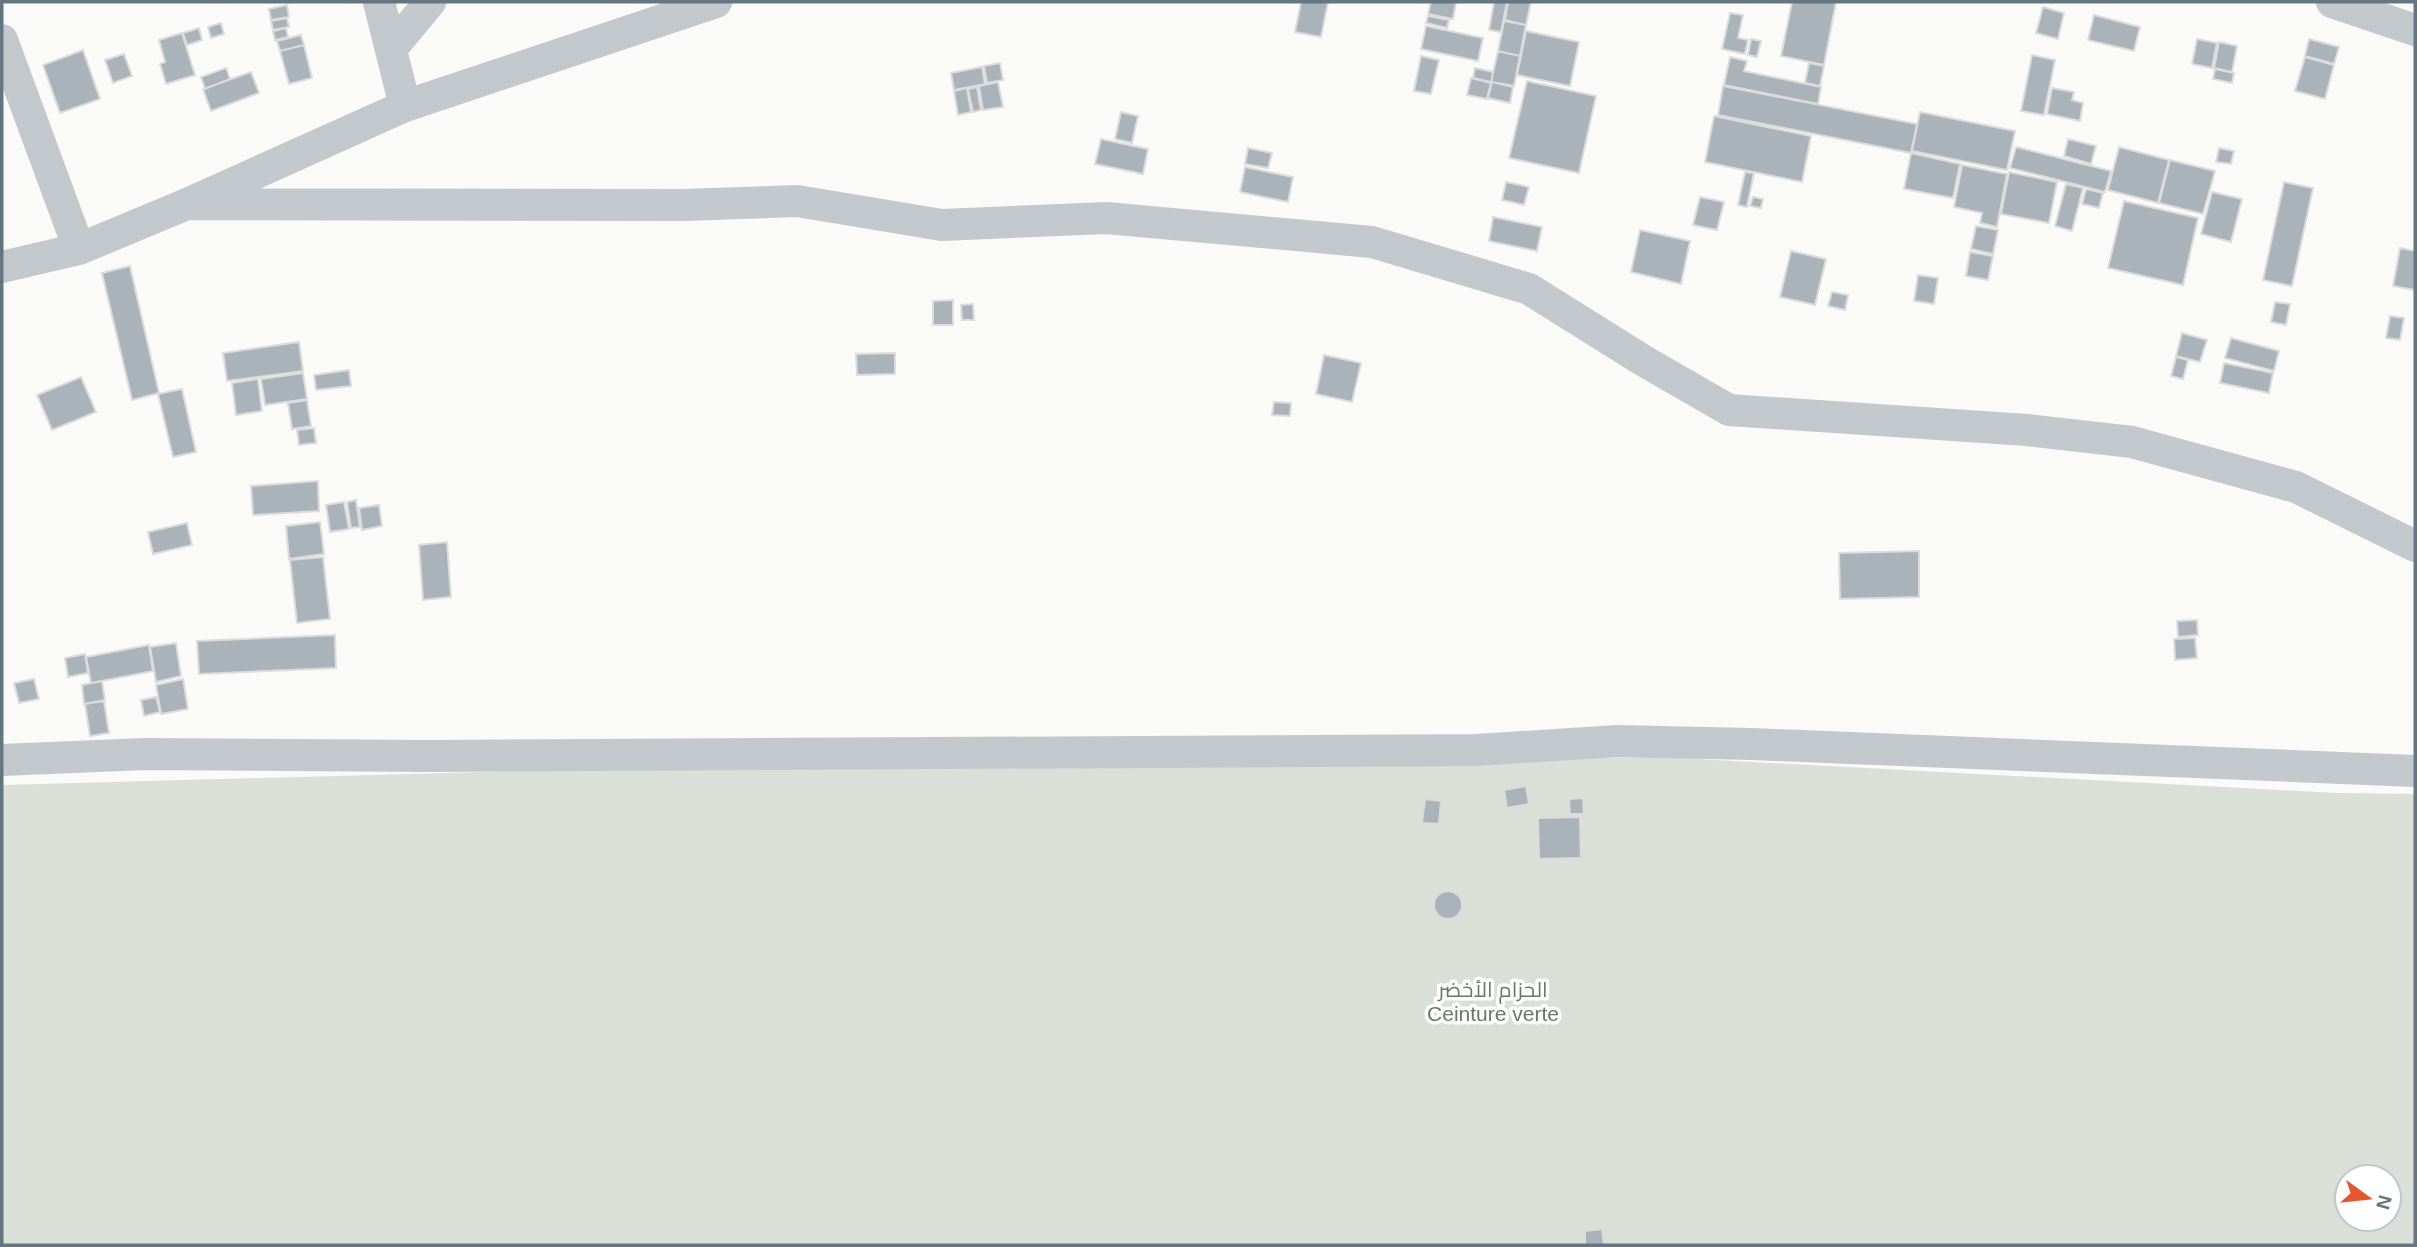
<svg xmlns="http://www.w3.org/2000/svg" width="2417" height="1247" font-family="Helvetica,Cairo,sans-serif">
<rect width="100%" height="100%" fill="#fafaf8"/>
<path fill="#dadfd7" fill-rule="evenodd" d="M 1660,757 L 2336,793 L 2415,794 L 2415,1245 L 2,1245 L 2,785 L 739,765 ZM 2347,1177 L 2389,1177 L 2389,1219 L 2347,1219 Z"/>
<path fill="#aab3b9" stroke="#dcdcda" stroke-width="2" d="M 1301,2 L 1328,2 L 1321,37 L 1295,32 Z
M 1431,2 L 1456,2 L 1453,19 L 1428,14 Z
M 1494,2 L 1507,2 L 1501,32 L 1489,30 Z
M 1508,2 L 1531,2 L 1526,25 L 1505,20 Z
M 1792,2 L 1836,2 L 1824,65 L 1781,56 Z
M 287,5 L 289,17 L 271,20 L 269,9 Z
M 2043,7 L 2064,13 L 2058,39 L 2036,33 Z
M 1730,13 L 1743,15 L 1738,38 L 1748,40 L 1745,54 L 1722,49 Z
M 2094,15 L 2140,27 L 2134,51 L 2088,40 Z
M 1428,16 L 1449,20 L 1447,28 L 1426,23 Z
M 287,18 L 289,27 L 273,30 L 271,21 Z
M 1504,21 L 1526,25 L 1520,56 L 1498,51 Z
M 221,23 L 224,34 L 211,38 L 208,27 Z
M 1426,26 L 1483,38 L 1478,61 L 1421,49 Z
M 199,28 L 202,40 L 187,45 L 183,33 Z
M 286,28 L 288,37 L 275,40 L 273,31 Z
M 1526,31 L 1579,42 L 1570,86 L 1517,75 Z
M 182,33 L 195,75 L 166,84 L 160,64 L 165,62 L 159,40 Z
M 301,35 L 304,45 L 280,51 L 277,41 Z
M 1751,39 L 1761,41 L 1757,57 L 1748,55 Z
M 2197,39 L 2217,43 L 2212,68 L 2192,64 Z
M 2309,39 L 2339,47 L 2334,64 L 2305,56 Z
M 2219,42 L 2237,46 L 2232,72 L 2214,68 Z
M 304,45 L 312,78 L 289,84 L 280,51 Z
M 83,50 L 100,99 L 60,113 L 43,65 Z
M 1498,51 L 1520,56 L 1514,86 L 1491,82 Z
M 124,54 L 132,76 L 113,83 L 105,60 Z
M 2032,55 L 2055,60 L 2044,115 L 2021,111 Z
M 1421,56 L 1439,60 L 1431,94 L 1414,91 Z
M 1730,57 L 1747,61 L 1744,71 L 1821,87 L 1818,104 L 1724,85 Z
M 2305,57 L 2334,65 L 2325,99 L 2295,91 Z
M 1000,63 L 1003,80 L 987,83 L 984,66 Z
M 1809,63 L 1824,66 L 1820,86 L 1805,83 Z
M 982,67 L 985,84 L 954,90 L 951,73 Z
M 226,68 L 230,79 L 205,89 L 201,77 Z
M 1475,68 L 1493,72 L 1491,82 L 1473,78 Z
M 2215,69 L 2234,73 L 2232,83 L 2213,79 Z
M 251,72 L 259,93 L 211,111 L 203,89 Z
M 1471,78 L 1491,83 L 1487,99 L 1467,95 Z
M 1527,81 L 1596,96 L 1579,173 L 1509,158 Z
M 998,82 L 1003,107 L 983,110 L 979,86 Z
M 1492,82 L 1513,87 L 1510,103 L 1488,98 Z
M 1723,86 L 1917,124 L 1911,153 L 1718,115 Z
M 977,87 L 981,110 L 973,112 L 968,89 Z
M 967,88 L 971,112 L 958,115 L 954,91 Z
M 2052,88 L 2074,92 L 2072,100 L 2083,103 L 2080,121 L 2047,114 Z
M 1121,112 L 1138,116 L 1132,143 L 1115,139 Z
M 1920,112 L 2015,131 L 2007,170 L 1912,151 Z
M 1714,116 L 1811,136 L 1802,182 L 1705,162 Z
M 1101,139 L 1148,149 L 1143,174 L 1095,164 Z
M 2068,139 L 2096,146 L 2091,164 L 2064,156 Z
M 2016,147 L 2111,171 L 2105,192 L 2010,168 Z
M 2119,147 L 2169,160 L 2158,203 L 2108,190 Z
M 1248,148 L 1272,153 L 1268,168 L 1245,164 Z
M 2219,148 L 2234,151 L 2231,164 L 2216,162 Z
M 1911,153 L 1960,164 L 1953,198 L 1904,189 Z
M 2170,160 L 2215,171 L 2203,214 L 2159,203 Z
M 1962,165 L 2007,174 L 1997,227 L 1980,223 L 1982,213 L 1954,207 Z
M 1245,167 L 1293,177 L 1288,202 L 1240,192 Z
M 1745,172 L 1754,173 L 1747,207 L 1738,205 Z
M 2009,172 L 2057,182 L 2049,223 L 2001,214 Z
M 1506,182 L 1529,187 L 1524,205 L 1502,200 Z
M 2284,182 L 2313,188 L 2292,286 L 2263,280 Z
M 2066,184 L 2083,188 L 2072,231 L 2055,226 Z
M 2086,189 L 2103,193 L 2099,208 L 2082,204 Z
M 2212,192 L 2242,199 L 2231,242 L 2201,234 Z
M 1700,197 L 1724,202 L 1717,230 L 1693,225 Z
M 1753,197 L 1763,199 L 1761,208 L 1750,206 Z
M 2124,201 L 2198,218 L 2183,285 L 2108,268 Z
M 1493,217 L 1542,227 L 1537,251 L 1489,241 Z
M 1976,226 L 1998,230 L 1993,254 L 1971,249 Z
M 1640,230 L 1690,241 L 1681,284 L 1631,272 Z
M 2400,248 L 2415,251 L 2415,290 L 2393,286 Z
M 1791,251 L 1826,259 L 1815,305 L 1780,297 Z
M 1970,252 L 1993,256 L 1988,280 L 1966,276 Z
M 130,266 L 159,393 L 132,400 L 102,273 Z
M 1918,275 L 1938,278 L 1934,304 L 1914,301 Z
M 1832,292 L 1848,295 L 1845,310 L 1828,306 Z
M 953,300 L 953,325 L 933,325 L 933,301 Z
M 2275,302 L 2290,304 L 2286,325 L 2271,322 Z
M 973,304 L 974,320 L 962,320 L 961,305 Z
M 2390,316 L 2404,318 L 2400,340 L 2386,338 Z
M 2182,333 L 2207,340 L 2200,362 L 2176,356 Z
M 2231,338 L 2279,351 L 2274,371 L 2225,358 Z
M 299,342 L 303,371 L 227,381 L 223,353 Z
M 895,353 L 895,374 L 857,375 L 856,354 Z
M 1324,355 L 1361,363 L 1352,402 L 1316,394 Z
M 2176,357 L 2188,360 L 2183,379 L 2171,376 Z
M 2224,363 L 2273,373 L 2269,393 L 2220,383 Z
M 349,370 L 351,386 L 316,390 L 314,375 Z
M 303,373 L 307,399 L 265,405 L 261,379 Z
M 81,377 L 96,412 L 52,430 L 37,395 Z
M 258,379 L 262,411 L 236,415 L 232,383 Z
M 182,389 L 196,452 L 173,457 L 158,394 Z
M 307,400 L 311,426 L 292,429 L 288,403 Z
M 1274,402 L 1291,403 L 1290,416 L 1272,415 Z
M 314,428 L 316,443 L 299,445 L 297,430 Z
M 318,481 L 319,511 L 253,515 L 251,486 Z
M 356,500 L 360,527 L 351,528 L 347,502 Z
M 344,502 L 349,529 L 330,532 L 326,505 Z
M 379,505 L 382,526 L 362,530 L 359,508 Z
M 320,522 L 324,554 L 289,559 L 286,526 Z
M 187,523 L 192,545 L 153,554 L 148,532 Z
M 447,542 L 451,597 L 423,600 L 419,545 Z
M 1919,551 L 1919,597 L 1840,599 L 1839,553 Z
M 323,557 L 330,619 L 297,623 L 290,560 Z
M 2197,620 L 2198,635 L 2178,637 L 2177,621 Z
M 335,635 L 336,668 L 199,674 L 197,641 Z
M 2195,638 L 2197,658 L 2175,660 L 2174,639 Z
M 176,643 L 181,676 L 156,682 L 150,647 Z
M 149,645 L 153,671 L 91,683 L 86,657 Z
M 85,654 L 88,673 L 68,677 L 65,658 Z
M 34,679 L 39,699 L 19,703 L 14,683 Z
M 183,679 L 188,709 L 161,714 L 156,685 Z
M 102,681 L 105,700 L 84,704 L 82,685 Z
M 156,697 L 160,712 L 144,716 L 141,700 Z
M 104,701 L 109,733 L 90,736 L 85,704 Z
M 1526,786 L 1529,804 L 1507,808 L 1504,790 Z
M 1583,798 L 1584,814 L 1570,814 L 1569,799 Z
M 1425,799 L 1441,801 L 1439,824 L 1422,823 Z
M 1580,817 L 1581,858 L 1539,859 L 1538,818 Z
M1434 905a14 14 0 1 1 28 0a14 14 0 1 1-28 0Z
M 1602,1229 L 1604,1245 L 1585,1245 L 1585,1231 Z"/>
<g fill="none" stroke-linecap="round" stroke-linejoin="round">
<path stroke="#c3c8cc" stroke-width="32" d="M 379,2 L 405,106
M 2332,2 L 2415,30
M 2,40 L 79,249
M 391,49 L 430,2
M 187,204 L 683,205 L 797,201 L 942,225 L 1106,218 L 1372,242 L 1529,289 L 1644,361 L 1729,410 L 2027,430 L 2132,442 L 2296,487 L 2415,546
M 2,267 L 79,249 L 187,204 L 405,106 L 716,2
M 2,760 L 145,754 L 428,756 L 1476,750 L 1617,741 L 1752,744 L 2415,771"/>
</g>
<g text-anchor="middle" stroke-width="7" stroke-linejoin="round" paint-order="stroke">
<g font-size="21" fill="#687a64" stroke="#fff">
<text x="1493" y="997">الحزام الأخضر<tspan x="1493" dy="24">Ceinture verte</tspan></text>
</g>
</g>
<rect width="2417" height="1247" fill="none" stroke="#657683" stroke-width="7"/>
<g transform="translate(2368 1198) rotate(105)"><circle r="33" fill="#ffffff" stroke="#c1c8cd" stroke-width="2"/>
<path d="M0-5L12 26L0 18L-12 26Z" fill="#e4572e"/>
<text y="-10" font-size="19" font-weight="bold" text-anchor="middle" fill="#657683">N</text>
</g>
</svg>
